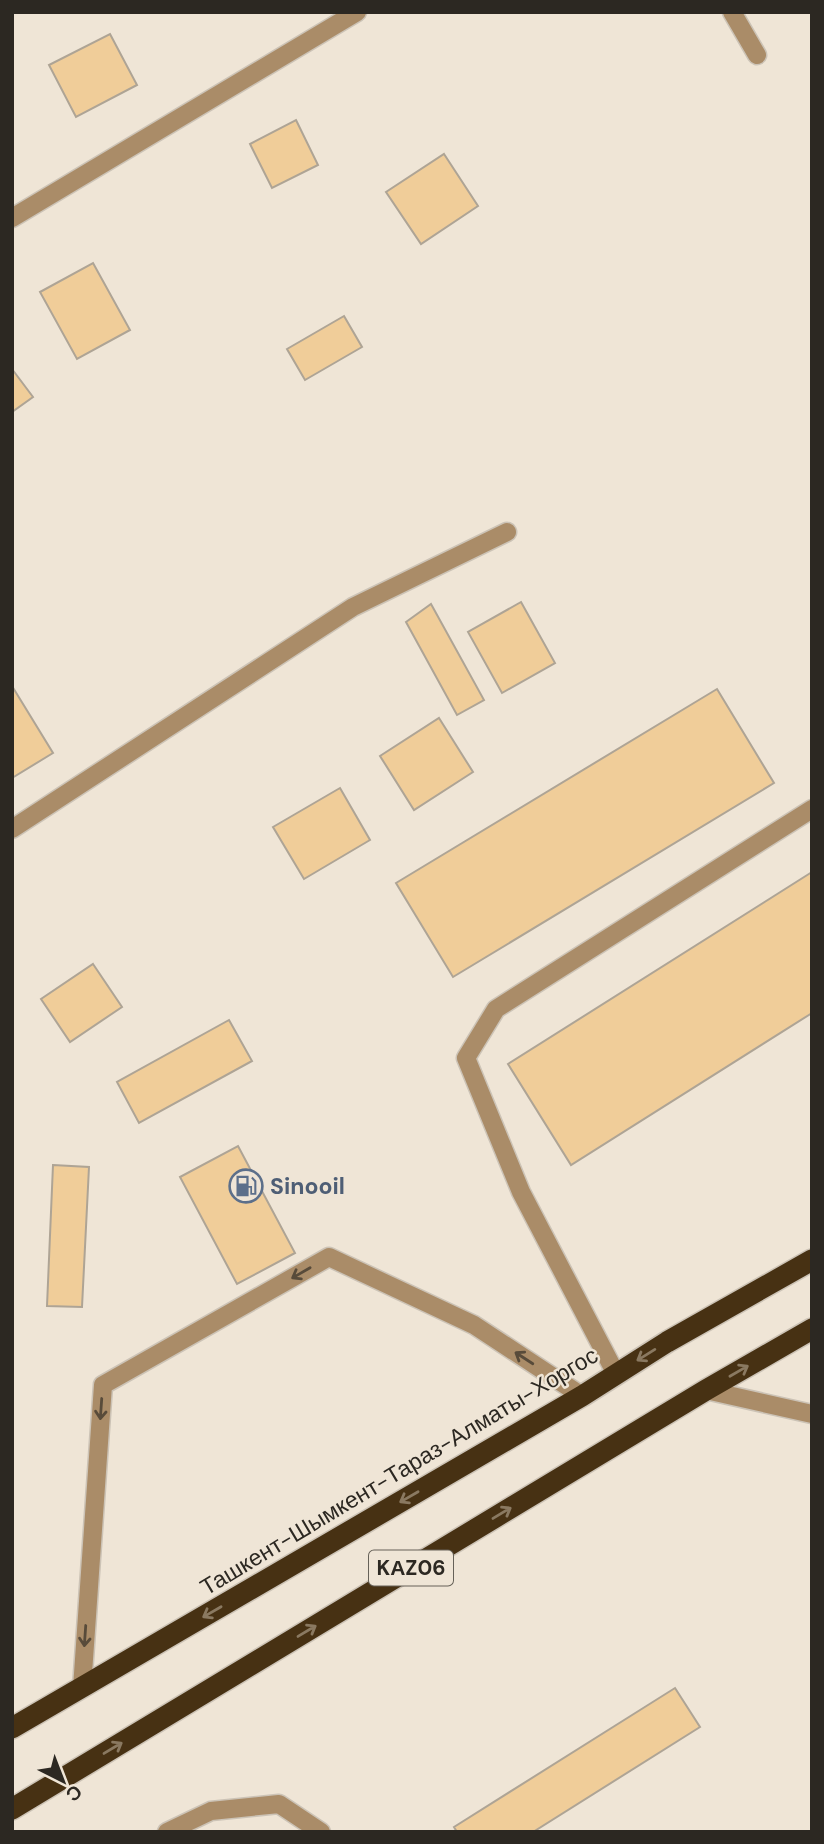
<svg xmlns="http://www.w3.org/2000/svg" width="824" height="1844" font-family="'DM Sans',sans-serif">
<rect width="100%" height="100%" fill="#efe5d6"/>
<path fill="#f0cd99" stroke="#aea495" stroke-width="2" d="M 110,34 L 137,85 L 76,117 L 49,65 Z
M 296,120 L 318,165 L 272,188 L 250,144 Z
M 444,154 L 478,206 L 421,244 L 386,192 Z
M 93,263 L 130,330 L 77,359 L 40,292 Z
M 344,316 L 362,347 L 305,380 L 287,349 Z
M 12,369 L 33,397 L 12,412 Z
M 521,602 L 555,663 L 502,693 L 468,632 Z
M 431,604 L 484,700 L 457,715 L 406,622 Z
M 12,686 L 53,753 L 12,778 Z
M 717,689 L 774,783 L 453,977 L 396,883 Z
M 439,718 L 473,772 L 414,810 L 380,756 Z
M 340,788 L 370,840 L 304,879 L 273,827 Z
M 812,872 L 812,1013 L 571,1165 L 508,1064 Z
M 93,964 L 122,1007 L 70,1042 L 41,999 Z
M 229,1020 L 252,1061 L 139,1123 L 117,1082 Z
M 238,1146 L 295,1253 L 237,1284 L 180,1177 Z
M 53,1165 L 89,1167 L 82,1307 L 47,1306 Z
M 675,1688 L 700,1727 L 533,1832 L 457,1832 L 454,1827 Z"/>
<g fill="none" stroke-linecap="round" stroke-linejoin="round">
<defs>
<path id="minor" d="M 732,12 L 757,55
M 12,218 L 357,12
M 12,829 L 353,607 L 507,532
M 616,1374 L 521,1192 L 466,1058 L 496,1009 L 812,809
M 706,1390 L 812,1414
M 82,1688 L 103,1385 L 329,1257 L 474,1325 L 582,1396
M 167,1832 L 211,1811 L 279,1804 L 321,1832"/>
<path id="highway" d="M 12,1728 L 582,1396 L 667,1342 L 812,1260
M 12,1809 L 706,1390 L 812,1329"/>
</defs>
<use href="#minor" stroke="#ccc3b6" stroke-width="21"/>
<use href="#highway" stroke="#ccc3b6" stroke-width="24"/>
<use href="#minor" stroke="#aa8c68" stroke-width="18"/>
<use href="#highway" stroke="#473113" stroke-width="21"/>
</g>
<defs><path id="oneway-shaft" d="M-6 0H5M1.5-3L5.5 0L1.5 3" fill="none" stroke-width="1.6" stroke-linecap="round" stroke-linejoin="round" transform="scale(1.75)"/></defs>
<g stroke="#584b3a">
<use href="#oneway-shaft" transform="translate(301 1273) rotate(150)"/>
<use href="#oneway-shaft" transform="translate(524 1358) rotate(-147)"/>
<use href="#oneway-shaft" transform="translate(101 1409) rotate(94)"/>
<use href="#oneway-shaft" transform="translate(85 1636) rotate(94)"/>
</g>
<g stroke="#8a7961">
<use href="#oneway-shaft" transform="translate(646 1355) rotate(148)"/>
<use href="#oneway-shaft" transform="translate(739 1371) rotate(-30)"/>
<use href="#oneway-shaft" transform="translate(409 1497) rotate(150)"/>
<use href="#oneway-shaft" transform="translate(502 1513) rotate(-31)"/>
<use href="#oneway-shaft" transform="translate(212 1612) rotate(150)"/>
<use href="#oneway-shaft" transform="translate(307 1631) rotate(-31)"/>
<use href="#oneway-shaft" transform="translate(113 1748) rotate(-31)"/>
</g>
<defs>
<symbol id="fuel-ring" viewBox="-11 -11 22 22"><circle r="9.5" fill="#efe5d6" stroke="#5c6f8a" stroke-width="1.5"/><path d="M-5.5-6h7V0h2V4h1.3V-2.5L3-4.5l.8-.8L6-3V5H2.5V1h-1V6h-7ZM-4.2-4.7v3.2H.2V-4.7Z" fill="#5c6f8a"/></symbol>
</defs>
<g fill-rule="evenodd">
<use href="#fuel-ring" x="227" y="1167" width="38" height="38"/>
</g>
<g text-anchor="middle" stroke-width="5" stroke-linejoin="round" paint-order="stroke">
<rect fill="#efe5d6" stroke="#666158" stroke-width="2" x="369" y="1550.5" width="84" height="35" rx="5"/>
<g font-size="21" font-weight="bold" fill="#2c2822">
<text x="411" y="1575">KАZ06</text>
</g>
<g font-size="23" font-weight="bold" fill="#4e5e75" stroke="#efe5d6" text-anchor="start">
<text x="270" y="1194">Sinooil</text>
</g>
<g font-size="23" fill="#2c2822" stroke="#efe5d6">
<text transform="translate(399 1471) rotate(-31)" y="8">Ташкент-Шымкент-Тараз-Алматы-Хоргос</text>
</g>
</g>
<rect width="824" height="1844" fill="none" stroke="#2c2822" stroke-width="28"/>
<g transform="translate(63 1781) rotate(138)" stroke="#efe5d6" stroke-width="5" paint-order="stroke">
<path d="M0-5L12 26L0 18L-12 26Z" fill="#2c2822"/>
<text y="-10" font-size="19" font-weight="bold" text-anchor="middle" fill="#2c2822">С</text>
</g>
</svg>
